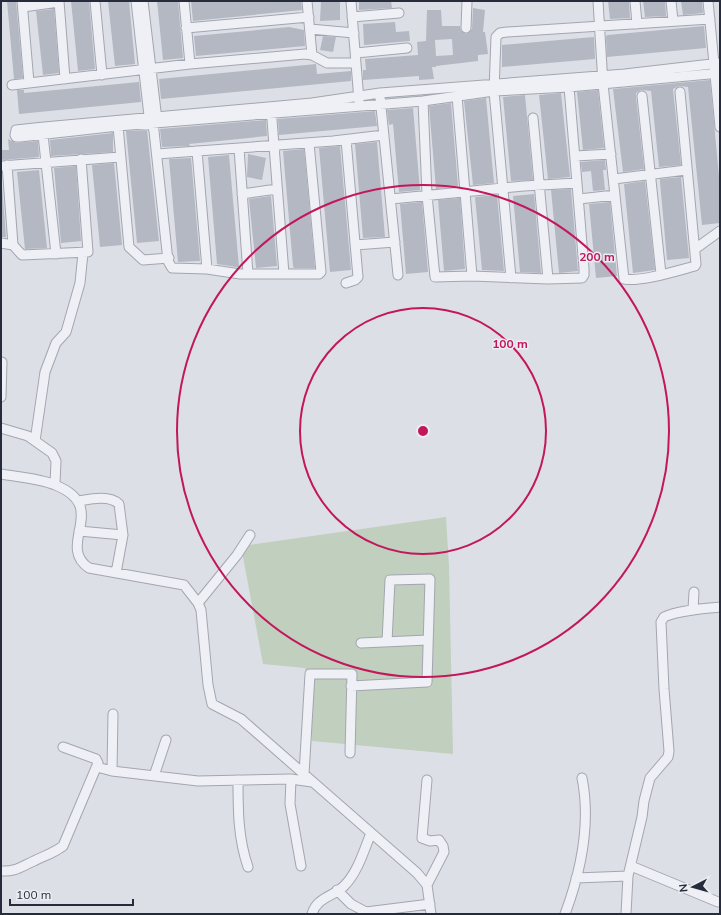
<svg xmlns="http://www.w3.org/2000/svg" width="721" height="915" font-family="Mulish,sans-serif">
<rect width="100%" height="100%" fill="#dddfe6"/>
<path fill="#c1cfbe" d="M 446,517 L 449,566 L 453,754 L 312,741 L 305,668 L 263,664 L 241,546 Z"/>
<path fill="#b4b8c2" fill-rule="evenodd" d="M 7,1 L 16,1 L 23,78 L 14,79 Z
M 71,1 L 89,1 L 95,69 L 78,71 Z
M 108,1 L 129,1 L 135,64 L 115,66 Z
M 157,1 L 178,1 L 183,58 L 163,60 Z
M 191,1 L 301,1 L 302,10 L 193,21 Z
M 321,1 L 340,1 L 340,20 L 320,21 Z
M 359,1 L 391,1 L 392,8 L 359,10 Z
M 608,1 L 629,1 L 630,18 L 610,19 Z
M 643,1 L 665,1 L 666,16 L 645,17 Z
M 681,1 L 702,1 L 703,13 L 683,15 Z
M 473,8 L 485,10 L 483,32 L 485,32 L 488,54 L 478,55 L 478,61 L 436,66 L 436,67 L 432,67 L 434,79 L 419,80 L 419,76 L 363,80 L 363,70 L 366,70 L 365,59 L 418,55 L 417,42 L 426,41 L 427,10 L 441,10 L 442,26 L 460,26 L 461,31 L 466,34 L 472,29 ZM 452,39 L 453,55 L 436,56 L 435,40 Z
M 54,9 L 59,73 L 43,75 L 36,11 Z
M 395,22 L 396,32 L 409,31 L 410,41 L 364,45 L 363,24 Z
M 704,26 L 706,48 L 607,57 L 606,36 L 608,35 Z
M 289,27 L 304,30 L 305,46 L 196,56 L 194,36 Z
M 323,36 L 336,37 L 333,52 L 320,50 Z
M 594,37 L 595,59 L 502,67 L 502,45 Z
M 316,64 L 317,74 L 351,71 L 351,81 L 161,99 L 159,79 Z
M 710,80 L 720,187 L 720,223 L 702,225 L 688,87 L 679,86 L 673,89 L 681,165 L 659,167 L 651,91 L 641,90 L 636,93 L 636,97 L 644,169 L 623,172 L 613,89 Z
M 139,82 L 141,102 L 19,114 L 17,90 L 24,90 L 24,93 Z
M 598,90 L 604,148 L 583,150 L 577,92 Z
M 561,93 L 570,177 L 548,179 L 539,95 Z
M 525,95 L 533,180 L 511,181 L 503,97 Z
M 486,98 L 494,183 L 473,185 L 464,101 Z
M 451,103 L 458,186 L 436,189 L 429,106 Z
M 413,108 L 420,190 L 399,192 L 393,124 L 389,125 L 387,110 Z
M 375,111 L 377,126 L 279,135 L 278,119 Z
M 266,120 L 267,136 L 189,144 L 190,146 L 162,147 L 160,129 Z
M 147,130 L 159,241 L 137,243 L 126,131 Z
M 113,133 L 113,152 L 51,156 L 50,140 Z
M 8,139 L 16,143 L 38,141 L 39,157 L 1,160 L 1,150 L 9,150 Z
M 377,142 L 385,237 L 363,238 L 355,144 Z
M 340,146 L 351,270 L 330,272 L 319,148 Z
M 304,149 L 315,268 L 294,268 L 293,266 L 283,151 Z
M 248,154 L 266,158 L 262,180 L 247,177 Z
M 229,155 L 239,267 L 236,267 L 217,264 L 208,157 Z
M 191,158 L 200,261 L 178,262 L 169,159 Z
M 605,160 L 606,170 L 603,170 L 605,190 L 593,191 L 591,171 L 582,172 L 581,162 Z
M 114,163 L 122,245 L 100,247 L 92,165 Z
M 76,166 L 81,241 L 61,243 L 54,168 Z
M 39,170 L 47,248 L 25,249 L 17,172 Z
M 681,177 L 689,258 L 667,260 L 660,182 L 660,179 Z
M 645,181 L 655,270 L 633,273 L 624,184 Z
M 1,185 L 2,185 L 6,237 L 1,237 Z
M 571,189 L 578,271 L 559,273 L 551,190 Z
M 534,194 L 541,273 L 520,272 L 513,196 Z
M 497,195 L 504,271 L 482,270 L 475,197 Z
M 271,196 L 277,266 L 256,268 L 249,199 Z
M 460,198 L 465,269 L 444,271 L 438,200 Z
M 422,202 L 428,272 L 406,274 L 400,204 Z
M 610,202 L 617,276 L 596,278 L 589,204 Z"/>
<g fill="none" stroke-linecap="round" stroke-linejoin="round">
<defs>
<path id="street" d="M 22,1 L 29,83
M 59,1 L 65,79
M 95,1 L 102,75
M 136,1 L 149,116 L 154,131 L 168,261 L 172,268 L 207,269 L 240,274 L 319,274 L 321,272 L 309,143
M 143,1 L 157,120
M 184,1 L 190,64
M 307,1 L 312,55
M 351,1 L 359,101
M 598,1 L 603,84 L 624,279 C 641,282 676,271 695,266 L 696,264 L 680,92
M 635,1 L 637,24
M 671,1 L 673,21
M 708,1 L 720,127
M 23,7 L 59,2
M 352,17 L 399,13
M 186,28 L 309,17
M 466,28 L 467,1
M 310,29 L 354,33
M 356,53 L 407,48
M 720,63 L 625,74 L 380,93 L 312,103 L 44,127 L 16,130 L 15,135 L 16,137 L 20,137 L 118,126 L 423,101 L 494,91 L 569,87 L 720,73
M 12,85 L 190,64 L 305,54 L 312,55 L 327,63 L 356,63
M 457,96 L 472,276
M 642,96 L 661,274
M 380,97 L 398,275
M 423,101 L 427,195 L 435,277 L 472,276 L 548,279 L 582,278 L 584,275 L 584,268 L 569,87
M 271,107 L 284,274
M 533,118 L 548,279
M 118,126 L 129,247 L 143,260 L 169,258
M 43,135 L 56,254
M 346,140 L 358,277 L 355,280 L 346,283
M 239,148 L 248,274
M 197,151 L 207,269
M 157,154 L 333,141 L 384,135
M 575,156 L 611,154
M 7,165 L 13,245
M 1,166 L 120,157
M 614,179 L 686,170
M 242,194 L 277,189
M 391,199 L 524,186 L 577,183
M 579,199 L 615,195
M 1,243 L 13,245 L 22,255 L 88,252 L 81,159
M 355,245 L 395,242
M 695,249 L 720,231
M 511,278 L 494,91 L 496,37 L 500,33 L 507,32 L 710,19
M 1,397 L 2,362
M 1,428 L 28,436 L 52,453 L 56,461 L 55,484
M 35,441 L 45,372 L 56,343 L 66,332 L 80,283 L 83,253
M 1,474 C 18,477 39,478 55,485 C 111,507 55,545 89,568 L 184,585 L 198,603 L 201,610 L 208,685 L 212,704 L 241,719 L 417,873 L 427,885 L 431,914
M 79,501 C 91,499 109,495 119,504 L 123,535 L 116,573
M 79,531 L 123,535
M 198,603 L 237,555 L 250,535
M 693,609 L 694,592
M 361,643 L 428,640
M 351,686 L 427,682 L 430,579 L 390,580 L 387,642
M 97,767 L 112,771 L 198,781 L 291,779 L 312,782
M 112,771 L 113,714
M 304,774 L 310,674 L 352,674 L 350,753
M 154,776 L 166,740
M 291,779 L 290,804 L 301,866
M 238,780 C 238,810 238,838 248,867
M 427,780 L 422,838 L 430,841 L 439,840 L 443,846 L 444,852 L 427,885
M 631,866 L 718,902
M 1,871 C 16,872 22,866 34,861 C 46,855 52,854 63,846 L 98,763 L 96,759 L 63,747
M 576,878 L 628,876
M 337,890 L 351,904 L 366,912 L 367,914
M 366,912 L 430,904
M 312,914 C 317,897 333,897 344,886 C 358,872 364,850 371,833
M 565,914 C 581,871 591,823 582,778
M 626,914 L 628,876 L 642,817 L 644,801 L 650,778 L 668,757 L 669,751 L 664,689 L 661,622 L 664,617 C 680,610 703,609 720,607"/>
</defs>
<use href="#street" stroke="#a3a6b0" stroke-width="11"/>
<use href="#street" stroke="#eff0f5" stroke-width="9"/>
</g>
<g fill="none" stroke="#c2185b" stroke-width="2">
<circle cx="423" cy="431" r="123"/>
<circle cx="423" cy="431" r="246"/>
</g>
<circle cx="423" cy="431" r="6" fill="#c2185b" stroke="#eceef4" stroke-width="2"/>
<g font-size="12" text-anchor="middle" font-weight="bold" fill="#c2185b" stroke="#eceef4" stroke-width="3" stroke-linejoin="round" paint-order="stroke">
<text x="597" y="261">200 m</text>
<text x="510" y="348">100 m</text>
</g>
<rect width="721" height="915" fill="none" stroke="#272c3c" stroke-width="4"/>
<g transform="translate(693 887) rotate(264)" stroke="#eceef4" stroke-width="3" paint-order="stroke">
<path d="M0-3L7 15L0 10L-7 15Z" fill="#272c3c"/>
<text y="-6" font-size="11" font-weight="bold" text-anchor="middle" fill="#272c3c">N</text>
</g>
<path d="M10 899v6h123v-6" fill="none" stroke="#272c3c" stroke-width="2"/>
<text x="16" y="899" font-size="12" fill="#272c3c" stroke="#eceef4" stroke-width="3" paint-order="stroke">100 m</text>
</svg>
